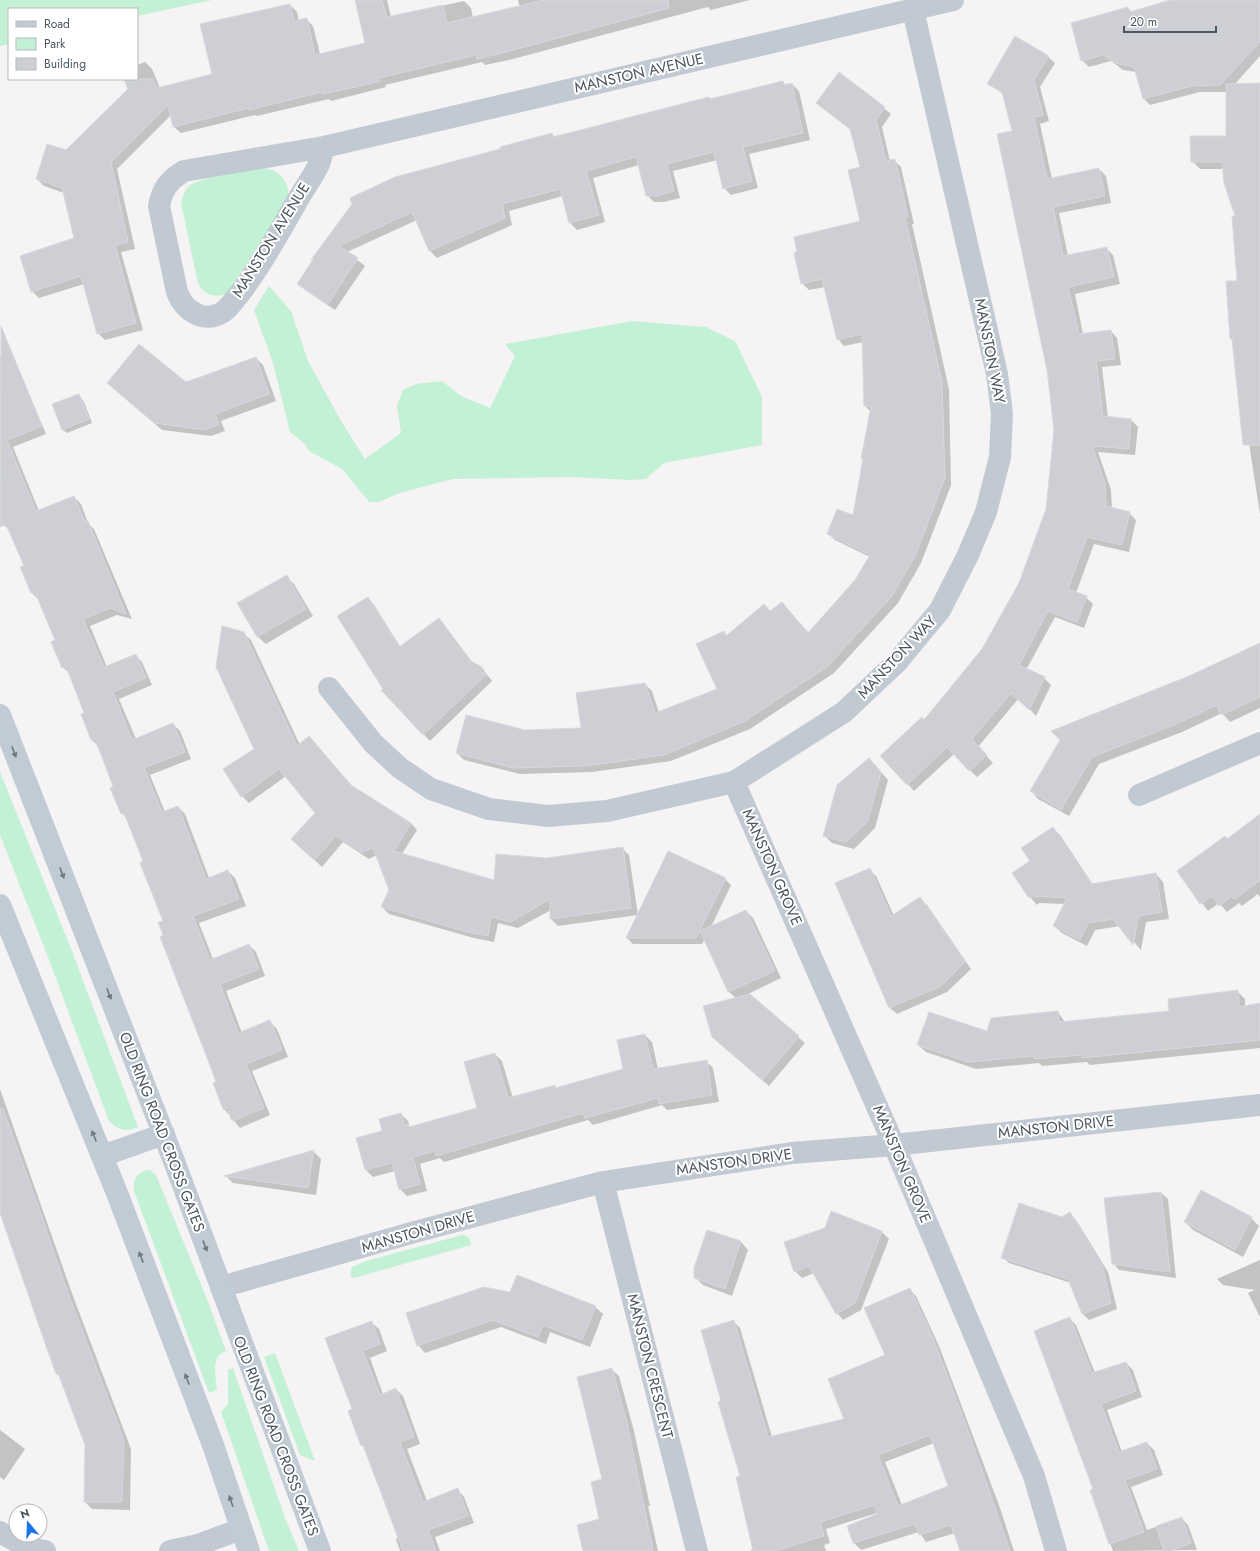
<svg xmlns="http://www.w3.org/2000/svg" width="1260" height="1551" font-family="Jost,sans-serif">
<rect width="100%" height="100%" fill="#f5f3f3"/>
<path fill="#c3f1d5" d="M 0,0 L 212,0 L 137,16 L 137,9 L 9,9 L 9,44 L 0,46 Z
M 263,168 C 281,170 291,183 288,201 L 227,294 C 214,298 204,295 198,283 L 181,203 C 183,195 185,188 192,184 C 204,177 246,171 263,168 Z
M 269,286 L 291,311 L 308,361 L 341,421 L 365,459 L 401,433 L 397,405 L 403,390 L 416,384 L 442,381 L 461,396 L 490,408 L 515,356 L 505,344 L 632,321 L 706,327 L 735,341 L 762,397 L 762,445 L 664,463 L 646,479 L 631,480 L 569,477 L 453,479 L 399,493 L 379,502 L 369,502 L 342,469 L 309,451 L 305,444 L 290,432 L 273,363 L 254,310 Z
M 0,772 L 70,946 L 138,1127 C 125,1132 119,1131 109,1121 L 48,957 L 0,835 Z
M 145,1170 L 150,1170 L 156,1175 L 207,1299 L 226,1351 C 210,1356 216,1377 217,1390 L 209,1393 L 134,1191 C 133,1181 135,1175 145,1170 Z
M 462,1235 L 467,1236 L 470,1240 L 471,1245 L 354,1278 L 350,1276 L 352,1267 L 366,1261 Z
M 275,1353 L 315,1461 L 300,1455 L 264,1357 Z
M 233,1368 L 285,1518 L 299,1551 L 269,1551 L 221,1412 L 228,1404 L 228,1370 Z"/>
<path fill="#0003" fill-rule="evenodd" d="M 356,0 L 387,0 L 391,17 L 464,1 L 471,8 L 473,18 L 520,8 L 518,0 L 750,0 L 711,10 L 708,7 L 513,59 L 485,65 L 482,62 L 385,85 L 386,87 L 359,94 L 331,101 L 329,99 L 257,116 L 255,115 L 181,133 L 174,127 L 171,115 L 117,169 L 135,249 L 121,252 L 143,330 L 105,340 L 98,333 L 84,284 L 39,298 L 32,291 L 75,239 L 64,193 L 44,186 L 37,179 L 129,89 L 125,79 L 137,79 L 137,65 L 145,62 L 152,69 L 160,88 L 213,75 L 290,5 L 297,12 L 299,21 L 306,19 L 313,26 L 320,54 L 367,43 Z
M 1174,0 L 1251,0 L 1260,8 L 1260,56 L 1234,85 L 1260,84 L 1260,514 L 1233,341 L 1231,339 L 1227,282 L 1238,282 L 1237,217 L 1224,169 L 1200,169 L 1192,161 L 1227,137 L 1227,92 L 1200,92 L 1150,105 L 1144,99 L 1136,72 L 1123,70 L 1111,61 L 1089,67 L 1082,60 L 1128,8 L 1132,12 Z
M 1048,57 L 1055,63 L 1040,87 L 1049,121 L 1040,124 L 1052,179 L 1099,169 L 1106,176 L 1111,203 L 1059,213 L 1068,256 L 1106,248 L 1113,255 L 1120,284 L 1075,294 L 1083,334 L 1111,331 L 1117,338 L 1121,365 L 1102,367 L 1108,418 L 1131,420 L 1138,427 L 1135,455 L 1098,452 L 1111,490 L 1112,509 L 1129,513 L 1136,520 L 1129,552 L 1094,544 L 1076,593 L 1086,597 L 1093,604 L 1084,628 L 1055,617 L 1026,670 L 1044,678 L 1051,685 L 1036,716 L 1019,698 L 978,747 L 993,763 L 977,777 L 954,754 L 914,791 L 882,756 L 925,721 L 983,650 L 1020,583 L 1047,509 L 1055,430 L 1048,370 L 1013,131 L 1004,95 L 988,83 Z
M 839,73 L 891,114 L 882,127 L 890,161 L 894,160 L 901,167 L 914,224 L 912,224 L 949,389 L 951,485 L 921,563 L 898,603 L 834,673 L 750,729 L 671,761 L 592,772 L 520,774 L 464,760 L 457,753 L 525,730 L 582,729 L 645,684 L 652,691 L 659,713 L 718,689 L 723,632 L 728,636 L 771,612 L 782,603 L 809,633 L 856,581 L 870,557 L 835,540 L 828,533 L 854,516 L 864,461 L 862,459 L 871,412 L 865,406 L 863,342 L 844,346 L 838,339 L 825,287 L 809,290 L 802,283 L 861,222 L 861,168 L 852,131 L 817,103 Z
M 783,82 L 786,86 L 792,84 L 799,91 L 810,140 L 749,154 L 758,188 L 731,195 L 724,188 L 717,160 L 673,171 L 680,198 L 664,202 L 654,202 L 647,195 L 639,165 L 593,178 L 605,222 L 577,230 L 570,223 L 563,196 L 509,211 L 512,225 L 437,258 L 430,251 L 417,220 L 347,252 L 365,266 L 335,310 L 305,290 L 298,283 L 313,260 L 312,259 L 354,204 L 552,134 L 555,137 Z
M 8,353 L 15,360 L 46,434 L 13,447 L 39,511 L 74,497 L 81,504 L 88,523 L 94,529 L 132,619 L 117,615 L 90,626 L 107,667 L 135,655 L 142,662 L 152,685 L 119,699 L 136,739 L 173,724 L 180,731 L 191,759 L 150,775 L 165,812 L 178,807 L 185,814 L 209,878 L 228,871 L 235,878 L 246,906 L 199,923 L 213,959 L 249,945 L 256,952 L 265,976 L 226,991 L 242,1033 L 270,1022 L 277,1029 L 288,1057 L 252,1071 L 270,1115 L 240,1128 L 224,1109 L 217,1082 L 164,936 L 164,921 L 144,862 L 127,819 L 122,813 L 114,787 L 98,746 L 92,740 L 87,727 L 85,714 L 70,674 L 63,667 L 52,642 L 56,641 L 39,600 L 32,593 L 22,568 L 25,566 L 11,532 L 4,525 L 0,516 L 0,357 Z
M 256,358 L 263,365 L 276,401 L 221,421 L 225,431 L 211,436 L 162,430 L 108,383 L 186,384 Z
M 81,398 L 84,402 L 92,423 L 67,433 L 63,430 L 55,408 Z
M 286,576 L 294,584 L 313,616 L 266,644 L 258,637 L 239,604 Z
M 368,598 L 374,605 L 401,648 L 439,619 L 473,663 L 482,668 L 492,681 L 430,741 L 382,690 L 384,689 Z
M 243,633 L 251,640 L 300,745 L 309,737 L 353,787 L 411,823 L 417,830 L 402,854 L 495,881 L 547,859 L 622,848 L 629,855 L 638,915 L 558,926 L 551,919 L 551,910 L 518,928 L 498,923 L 494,942 L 474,938 L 389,914 L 382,907 L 391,890 L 377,855 L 369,859 L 343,842 L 322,867 L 299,846 L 317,813 L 286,776 L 249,803 L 242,796 L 224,769 L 255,749 Z
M 1260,644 L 1260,708 L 1230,722 L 1222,713 L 1182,732 L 1099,764 L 1069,816 L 1038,799 L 1031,791 L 1189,677 Z
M 876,766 L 888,780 L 875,828 L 854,849 L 832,843 L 825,836 Z
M 1260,816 L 1260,897 L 1258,894 L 1242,906 L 1239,903 L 1227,912 L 1219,903 L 1208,911 L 1178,871 L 1227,840 Z
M 1053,828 L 1060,835 L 1093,885 L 1156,874 L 1163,882 L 1169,919 L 1146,922 L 1141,950 L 1120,926 L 1095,930 L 1087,946 L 1062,933 L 1054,926 L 1065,904 L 1039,903 L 1037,905 L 1030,897 L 1013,873 L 1031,861 Z
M 869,869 L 876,876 L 894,916 L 920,898 L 927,905 L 971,969 L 947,992 L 897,1014 L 890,1008 Z
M 725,879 L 731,885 L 711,927 L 746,911 L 753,918 L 781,978 L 748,994 L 805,1043 L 769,1086 L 713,1037 L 736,998 L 729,992 L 705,939 L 702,944 L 633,944 L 627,938 Z
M 1237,991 L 1245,999 L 1245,1007 L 1260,1004 L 1260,1048 L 1090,1065 L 1087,1062 L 1042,1066 L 1039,1063 L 976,1069 L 926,1052 L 918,1045 L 988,1032 L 1058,1012 L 1065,1022 L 1170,1012 Z
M 645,1035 L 652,1042 L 658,1069 L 706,1061 L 713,1068 L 719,1102 L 667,1110 L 662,1105 L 593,1125 L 588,1120 L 444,1162 L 440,1158 L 420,1164 L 427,1191 L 407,1196 L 400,1189 L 395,1171 L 373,1177 L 366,1170 L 358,1139 L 384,1132 L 401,1114 L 408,1121 L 410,1127 L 478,1108 L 495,1054 L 502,1061 L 513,1098 L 554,1086 L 557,1089 L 625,1070 Z
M 0,1089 L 73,1296 L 131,1449 L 130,1510 L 92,1509 L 85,1502 L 86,1445 L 61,1378 L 57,1374 L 0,1212 Z
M 314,1152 L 321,1159 L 316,1195 L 233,1183 L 226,1176 Z
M 1161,1193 L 1168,1199 L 1176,1278 L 1119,1270 L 1113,1263 Z
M 832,1213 L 882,1232 L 889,1239 L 861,1310 L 843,1320 L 837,1313 L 814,1273 L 802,1278 L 795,1271 L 825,1228 Z
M 1069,1214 L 1076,1220 L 1108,1272 L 1117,1309 L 1089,1320 L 1083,1314 L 1071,1283 L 1009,1263 L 1002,1257 Z
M 1251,1218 L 1259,1226 L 1243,1257 L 1193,1230 L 1185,1222 Z
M 708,1231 L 741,1242 L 748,1250 L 732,1296 L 703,1285 L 695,1277 Z
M 1260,1260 L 1260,1317 L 1248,1293 L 1255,1290 L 1223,1285 L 1217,1279 Z
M 909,1289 L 916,1296 L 939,1346 L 999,1505 L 1014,1551 L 961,1551 L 955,1533 L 926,1542 L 919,1532 L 861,1550 L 854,1543 L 848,1527 L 878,1515 L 877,1513 L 826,1529 L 830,1543 L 824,1545 L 826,1551 L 750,1551 L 754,1549 L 742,1476 L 723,1402 L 733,1321 L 740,1328 L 772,1437 L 845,1419 L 887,1356 ZM 934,1443 L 950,1486 L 902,1505 L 885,1462 Z
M 595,1307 L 603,1314 L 590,1347 L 550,1332 L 546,1344 L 501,1327 L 425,1353 L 418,1345 L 407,1313 Z
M 1069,1318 L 1076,1325 L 1095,1373 L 1126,1363 L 1133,1370 L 1142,1397 L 1107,1410 L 1122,1452 L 1147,1443 L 1154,1450 L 1163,1475 L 1131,1487 L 1147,1530 L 1181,1518 L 1188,1525 L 1197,1550 L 1113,1551 L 1091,1491 L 1094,1490 Z
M 371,1322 L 379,1329 L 387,1351 L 370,1358 L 383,1394 L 396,1389 L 403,1396 L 420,1444 L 407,1449 L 427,1501 L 457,1489 L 464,1497 L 474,1523 L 435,1537 L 440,1551 L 400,1551 L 396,1539 L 399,1537 L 349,1411 L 353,1410 L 326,1339 Z
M 611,1369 L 619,1376 L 634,1431 L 650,1506 L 648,1506 L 658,1551 L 602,1551 L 600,1520 Z
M 0,1430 L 25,1449 L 4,1480 L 0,1477 Z"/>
<path fill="#cdcfd5" stroke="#d7d9de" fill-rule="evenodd" d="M 355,0 L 382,0 L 387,17 L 443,5 L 447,23 L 544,0 L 668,0 L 669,8 L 506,52 L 477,59 L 476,55 L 379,78 L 380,81 L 351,88 L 323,94 L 322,92 L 249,110 L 249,108 L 173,127 L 168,105 L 111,162 L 128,242 L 115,245 L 136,323 L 97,334 L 81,276 L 31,292 L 20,256 L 74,238 L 62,188 L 36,179 L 47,144 L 66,150 L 128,89 L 124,79 L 153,79 L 157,88 L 212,74 L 200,24 L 290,4 L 294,21 L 307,18 L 315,55 L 365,43 Z
M 1170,0 L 1260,0 L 1260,42 L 1220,85 L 1192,86 L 1143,99 L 1134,67 L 1115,63 L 1103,55 L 1081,61 L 1071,23 L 1128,7 L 1130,12 Z
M 1015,36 L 1049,56 L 1034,80 L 1043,115 L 1034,117 L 1047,179 L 1099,168 L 1105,196 L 1053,207 L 1063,256 L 1107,247 L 1114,277 L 1068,287 L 1079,334 L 1111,330 L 1115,359 L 1096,361 L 1103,416 L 1131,419 L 1129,449 L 1092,446 L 1105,483 L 1106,506 L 1130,512 L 1122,545 L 1087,537 L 1068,589 L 1087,596 L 1077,622 L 1048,611 L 1019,665 L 1045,677 L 1029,710 L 1011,693 L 972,739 L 987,755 L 969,771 L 947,747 L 907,785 L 880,756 L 922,717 L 924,720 L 982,649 L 1019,583 L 1046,509 L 1054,430 L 1047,370 L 997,134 L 1012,131 L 1002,92 L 987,84 Z
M 839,72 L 885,107 L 876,120 L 886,161 L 895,159 L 908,217 L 905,217 L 942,382 L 945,478 L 915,556 L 892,596 L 827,667 L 743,722 L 664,755 L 585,766 L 513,768 L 456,753 L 466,715 L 525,730 L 581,728 L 576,693 L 645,683 L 655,713 L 717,689 L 696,644 L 724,631 L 726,636 L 764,604 L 770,611 L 782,602 L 808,633 L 855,580 L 870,555 L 827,534 L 837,509 L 853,515 L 863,459 L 861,459 L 871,406 L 864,406 L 862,334 L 837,340 L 822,279 L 801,284 L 794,253 L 797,252 L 794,237 L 860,221 L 848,170 L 860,167 L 850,129 L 816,103 Z
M 783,81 L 784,85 L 792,83 L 803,133 L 743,147 L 752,181 L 723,189 L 714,152 L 667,164 L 674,191 L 656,196 L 646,196 L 636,157 L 586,171 L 599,215 L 569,223 L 560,189 L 502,204 L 505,218 L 429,251 L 412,212 L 339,246 L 358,258 L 328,304 L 297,284 L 314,258 L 311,260 L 352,204 L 350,198 L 395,177 L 500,149 L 500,147 L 552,133 L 553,137 L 709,97 L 710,99 Z
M 1260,83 L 1260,445 L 1243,445 L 1232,339 L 1230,339 L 1226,281 L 1237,281 L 1232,216 L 1235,216 L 1224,183 L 1222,162 L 1191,162 L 1190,136 L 1226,136 L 1226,84 Z
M 1,326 L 42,426 L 7,440 L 36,511 L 74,496 L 85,522 L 88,521 L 126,614 L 110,608 L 83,619 L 104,667 L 136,654 L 146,678 L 113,692 L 132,740 L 173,723 L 185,752 L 144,768 L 162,812 L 178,806 L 206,879 L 228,870 L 239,899 L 193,916 L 210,960 L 249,944 L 259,969 L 220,984 L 238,1033 L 270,1020 L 282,1050 L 246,1064 L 264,1108 L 232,1121 L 227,1108 L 223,1109 L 213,1083 L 216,1082 L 211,1068 L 160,937 L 163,935 L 158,922 L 163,921 L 140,863 L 143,861 L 124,813 L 121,814 L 110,788 L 113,786 L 95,739 L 91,740 L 81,714 L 84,713 L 66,666 L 62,668 L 51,642 L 55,640 L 35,592 L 31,593 L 20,567 L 24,566 L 6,524 L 0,527 Z
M 139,344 L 186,382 L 256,357 L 269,394 L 215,414 L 219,424 L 204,430 L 154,423 L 107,383 Z
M 79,394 L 89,419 L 62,430 L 52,404 Z
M 287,575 L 306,609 L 257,637 L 237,603 Z
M 368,597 L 399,647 L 439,618 L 471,661 L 482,667 L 480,671 L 487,674 L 423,735 L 381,690 L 383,689 L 337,616 Z
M 222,626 L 244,632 L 297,746 L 309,736 L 351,785 L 411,823 L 394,851 L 494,880 L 496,854 L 547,858 L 623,847 L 631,908 L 550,919 L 550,899 L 511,922 L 491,917 L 488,936 L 467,932 L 381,907 L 389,890 L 373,848 L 361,852 L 336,836 L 314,860 L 291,839 L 315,813 L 279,769 L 241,797 L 223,769 L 254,749 L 216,667 Z
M 1260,643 L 1260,697 L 1221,715 L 1217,705 L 1174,725 L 1092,757 L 1061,810 L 1030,791 L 1060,740 L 1051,731 L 1189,676 Z
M 869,758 L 881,772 L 868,821 L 846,842 L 823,836 L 837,785 Z
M 1260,814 L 1260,880 L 1234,900 L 1232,896 L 1219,906 L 1212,896 L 1200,904 L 1177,871 L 1225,836 L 1227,839 Z
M 1053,827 L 1091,884 L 1156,873 L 1162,912 L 1139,916 L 1133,945 L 1113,919 L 1088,923 L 1080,940 L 1053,926 L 1067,898 L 1032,896 L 1029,898 L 1012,873 L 1030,861 L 1021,848 Z
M 668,851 L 726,878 L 696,938 L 626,938 Z
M 870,868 L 891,916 L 920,897 L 965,962 L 941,986 L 889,1008 L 835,883 Z
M 746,910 L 775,971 L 728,992 L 700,931 Z
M 1238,990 L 1239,1007 L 1260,1003 L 1260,1040 L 1082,1058 L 1082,1055 L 1034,1059 L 1034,1056 L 968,1062 L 917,1045 L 929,1012 L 987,1031 L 991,1018 L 1058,1011 L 1059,1022 L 1169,1011 L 1168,999 Z
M 750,994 L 799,1036 L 762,1080 L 712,1037 L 703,1006 Z
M 645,1034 L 653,1069 L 707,1060 L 712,1095 L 659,1104 L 658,1098 L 585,1118 L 583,1113 L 436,1156 L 435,1151 L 413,1157 L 420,1184 L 399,1190 L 392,1163 L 365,1170 L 356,1138 L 382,1131 L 379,1119 L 401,1113 L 405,1125 L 408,1124 L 409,1127 L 477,1108 L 464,1062 L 495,1053 L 508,1098 L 555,1085 L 555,1088 L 623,1069 L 617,1040 Z
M 0,1109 L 3,1109 L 41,1214 L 66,1288 L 124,1440 L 122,1502 L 84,1502 L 85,1445 L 58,1373 L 56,1374 L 46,1346 L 0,1213 Z
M 314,1150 L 308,1188 L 224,1176 Z
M 1201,1190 L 1252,1217 L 1235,1250 L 1184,1222 Z
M 1161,1192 L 1170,1272 L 1112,1264 L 1104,1198 Z
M 1019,1203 L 1062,1217 L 1070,1212 L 1102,1265 L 1111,1303 L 1082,1314 L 1068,1279 L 1001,1258 Z
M 831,1211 L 882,1231 L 855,1303 L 836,1314 L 809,1266 L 794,1272 L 784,1242 L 825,1228 Z
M 707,1230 L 741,1241 L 725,1289 L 694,1278 L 694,1268 Z
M 517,1275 L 596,1306 L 582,1340 L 543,1325 L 538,1337 L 493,1320 L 417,1346 L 406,1313 L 484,1287 L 510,1292 Z
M 910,1288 L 933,1338 L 969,1433 L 1010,1551 L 960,1551 L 951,1525 L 919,1535 L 915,1524 L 853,1543 L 847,1526 L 877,1514 L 875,1505 L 820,1522 L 824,1536 L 774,1551 L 753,1551 L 736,1477 L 740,1476 L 718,1402 L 721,1401 L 701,1330 L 734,1320 L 768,1437 L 844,1419 L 828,1379 L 885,1355 L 864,1308 ZM 930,1435 L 948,1486 L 898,1506 L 878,1455 Z
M 1070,1317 L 1092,1373 L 1126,1362 L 1136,1391 L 1101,1404 L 1119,1452 L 1147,1442 L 1157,1469 L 1125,1480 L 1144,1532 L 1109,1544 L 1090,1490 L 1093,1489 L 1034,1331 Z
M 372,1321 L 380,1344 L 363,1351 L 380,1395 L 396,1388 L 414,1437 L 400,1442 L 423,1502 L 458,1488 L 468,1516 L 428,1530 L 436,1551 L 403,1551 L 363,1445 L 361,1446 L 348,1411 L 352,1409 L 325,1338 Z
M 612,1368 L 627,1423 L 653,1551 L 583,1551 L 577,1525 L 599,1519 L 591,1482 L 602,1479 L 577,1377 Z
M 1182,1517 L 1191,1543 L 1170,1551 L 1164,1551 L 1156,1526 Z"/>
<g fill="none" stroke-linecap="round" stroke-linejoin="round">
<path stroke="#c1cad2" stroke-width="22" d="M 324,147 C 322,152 321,159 319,164 C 314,175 306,186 300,196 C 282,228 263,262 241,292 C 235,299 230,307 223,312 C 204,324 184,311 177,292 L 159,206 C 162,189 169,180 184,171 L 324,147 L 953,0
M 329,688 L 373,743 L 400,768 L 431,789 L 489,809 L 548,816 L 607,811 L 734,782 L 844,712 L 897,662 L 940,610 L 968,555 L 986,512 L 1000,457 L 1002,414 L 997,374 L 913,10
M 734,782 L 894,1145 L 1034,1476 L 1056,1551
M 1139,795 L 1260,743
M 603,1182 L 697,1551
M 221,1287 L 411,1233 L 603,1182 L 792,1153 L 894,1145 L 1260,1105
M 0,1532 L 28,1548 L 45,1551
M 170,1551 L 198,1545 L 241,1529"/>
<path stroke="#c1cbd6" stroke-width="22" d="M 0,715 L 174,1161 L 320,1551
M 0,905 L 117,1193 L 213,1445 L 249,1551
M 102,1156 L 164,1134"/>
</g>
<defs><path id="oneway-solid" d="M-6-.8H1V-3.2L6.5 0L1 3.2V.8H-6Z"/></defs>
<g fill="#6e7984">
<use href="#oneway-solid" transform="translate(14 752) rotate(69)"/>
<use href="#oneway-solid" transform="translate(62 873) rotate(69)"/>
<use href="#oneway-solid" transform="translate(109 994) rotate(69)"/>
<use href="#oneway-solid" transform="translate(94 1136) rotate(-112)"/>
<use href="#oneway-solid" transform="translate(205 1246) rotate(70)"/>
<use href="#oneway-solid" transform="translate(141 1257) rotate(-111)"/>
<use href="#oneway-solid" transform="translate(187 1379) rotate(-111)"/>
<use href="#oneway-solid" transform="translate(231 1501) rotate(-109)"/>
</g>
<g text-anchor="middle" stroke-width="4" stroke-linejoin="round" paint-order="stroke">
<g font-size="15" fill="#4a5661" stroke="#fff">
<text transform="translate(639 73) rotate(-13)" y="5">MANSTON AVENUE</text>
<text transform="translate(271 240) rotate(-58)" y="5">MANSTON AVENUE</text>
<text transform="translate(990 351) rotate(79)" y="5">MANSTON WAY</text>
<text transform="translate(897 657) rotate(-47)" y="5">MANSTON WAY</text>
<text transform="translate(772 867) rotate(66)" y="5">MANSTON GROVE</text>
<text transform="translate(1056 1127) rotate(-6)" y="5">MANSTON DRIVE</text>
<text transform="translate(162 1132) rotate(69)" y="5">OLD RING ROAD CROSS GATES</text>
<text transform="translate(734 1162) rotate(-8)" y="5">MANSTON DRIVE</text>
<text transform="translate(902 1164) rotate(67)" y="5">MANSTON GROVE</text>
<text transform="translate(418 1232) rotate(-16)" y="5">MANSTON DRIVE</text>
<text transform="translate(650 1366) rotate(76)" y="5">MANSTON CRESCENT</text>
<text transform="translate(276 1436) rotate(69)" y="5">OLD RING ROAD CROSS GATES</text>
</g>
</g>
<rect x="8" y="8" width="130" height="72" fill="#ffffff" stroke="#b7bbc0"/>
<rect x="16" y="21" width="20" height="6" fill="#c1cbd6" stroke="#b7bbc0"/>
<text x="44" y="28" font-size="12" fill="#4a5661">Road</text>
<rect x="16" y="38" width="20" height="12" fill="#c3f1d5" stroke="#b7bbc0"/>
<text x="44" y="48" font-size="12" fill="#4a5661">Park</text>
<rect x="16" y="58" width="20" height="12" fill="#cdcfd5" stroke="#b7bbc0"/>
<text x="44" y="68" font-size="12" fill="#4a5661">Building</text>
<g transform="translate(28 1523) rotate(341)"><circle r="19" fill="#ffffff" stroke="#b7bbc0"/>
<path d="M0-3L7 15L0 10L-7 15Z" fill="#1a73e8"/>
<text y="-6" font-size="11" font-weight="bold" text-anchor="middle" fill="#4a5661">N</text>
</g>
<path d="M1124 26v6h92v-6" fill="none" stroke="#4a5661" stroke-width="2"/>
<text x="1130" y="26" font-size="12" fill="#4a5661" stroke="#ffffff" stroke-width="3" paint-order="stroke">20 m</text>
</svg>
